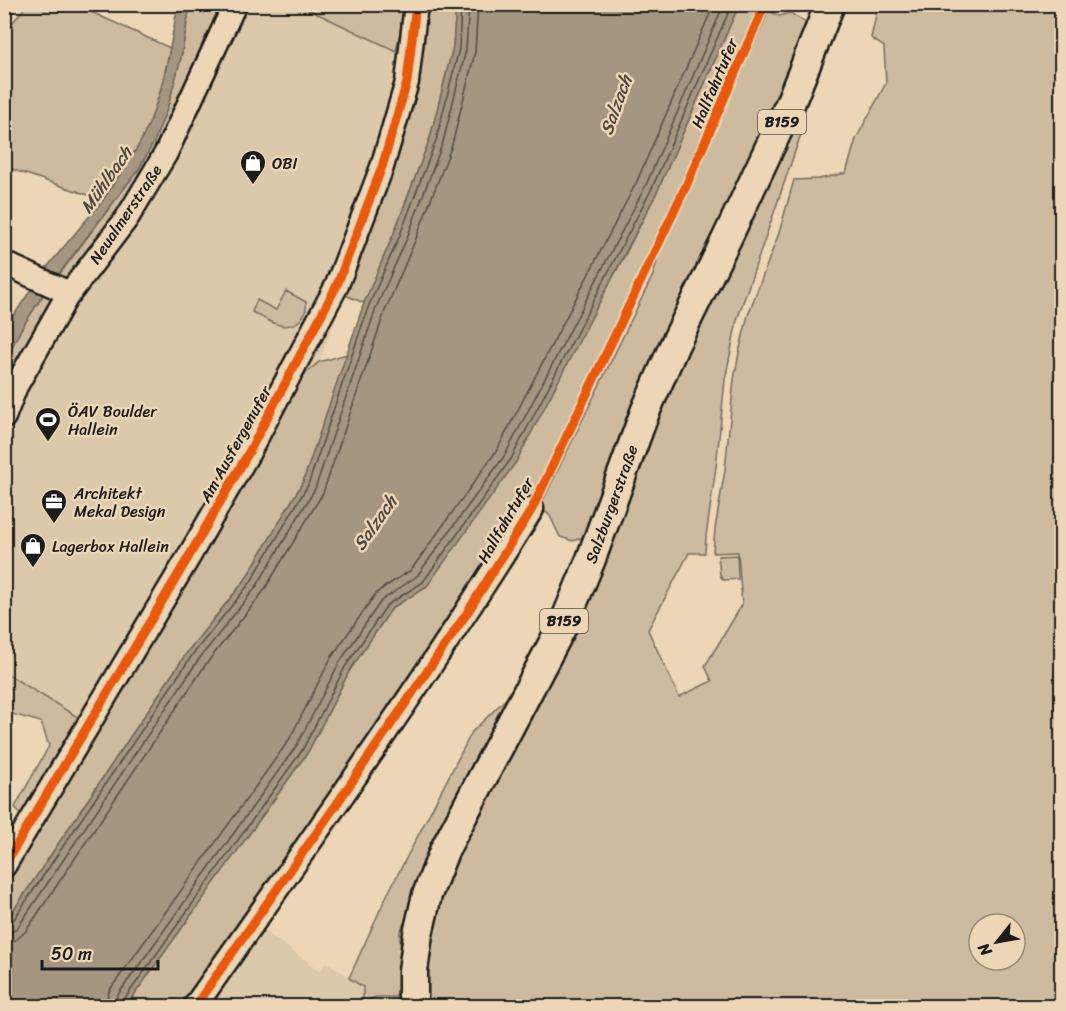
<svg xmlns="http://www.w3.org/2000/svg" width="1066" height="1011" font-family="Sriracha,sans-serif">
<rect width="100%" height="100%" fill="#ecd6b5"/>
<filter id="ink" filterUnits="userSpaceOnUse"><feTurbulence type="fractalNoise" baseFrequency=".0167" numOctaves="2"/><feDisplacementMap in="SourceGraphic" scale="12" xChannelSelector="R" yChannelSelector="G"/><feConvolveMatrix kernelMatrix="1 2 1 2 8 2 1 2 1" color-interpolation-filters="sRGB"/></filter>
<g filter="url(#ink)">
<path fill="#dcc8aa" d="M 226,5 L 299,5 L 396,51 L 421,54 L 345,295 L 319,362 L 296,382 L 84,721 L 5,672 L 5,387 L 11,371 L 66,281 L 109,226 Z
M 265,931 L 320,971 L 327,962 L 363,987 L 363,1002 L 360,1006 L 209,1006 Z"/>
<path fill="#cebb9f" stroke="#756c5e" stroke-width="1.5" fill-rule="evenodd" d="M 881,4 L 1061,5 L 1061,1006 L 422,1006 L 421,969 L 442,896 L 642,440 L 793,122 L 801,134 L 737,320 L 725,380 L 716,467 L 706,536 L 705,553 L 689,553 L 648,630 L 679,697 L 712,681 L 705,666 L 742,605 L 738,552 L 713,553 L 715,529 L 725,470 L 734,379 L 740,348 L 748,315 L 779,233 L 794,180 L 819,179 L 846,173 L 856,139 L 886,83 L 884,47 L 871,38 L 877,10 ZM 979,924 L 1015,924 L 1015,960 L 979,960 Z
M 27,5 L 76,5 L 170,48 C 163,81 156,116 139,145 C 128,164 115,182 103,200 L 5,167 L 4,33 Z
M 190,5 L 226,5 L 147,169 L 109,226 L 66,281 L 56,279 L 138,170 L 154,142 L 168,106 L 181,58 Z
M 299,5 L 406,5 L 396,51 Z
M 427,5 L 456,5 L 453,47 L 430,138 L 394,233 L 364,303 L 345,295 Z
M 739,5 L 761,5 L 725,82 L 686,175 L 597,366 L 524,512 L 216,963 L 184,1006 L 126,1006 L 308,752 L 350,670 L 392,608 L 427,586 L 578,342 L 624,257 L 658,190 Z
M 769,11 L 779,16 L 790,13 L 807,23 L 798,59 L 591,534 L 573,541 L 560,537 L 550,516 L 540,507 L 653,275 L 663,241 L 693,181 L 717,123 Z
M 286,291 L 306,302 C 307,309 305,315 300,320 C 285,334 266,319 252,312 L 257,300 L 276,310 Z
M 45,292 L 51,299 L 51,305 L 11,371 L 5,387 L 5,361 L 21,329 Z
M 347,354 L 303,482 L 245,580 L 188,651 L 5,923 L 4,881 L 51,806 L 296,382 L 319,362 Z
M 737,555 L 738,579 L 723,580 L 720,575 L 718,556 Z
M 4,672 L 84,721 L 23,818 L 15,807 L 49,746 L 41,722 L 5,712 Z
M 515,690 L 400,932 L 401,973 L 396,997 L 376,997 L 363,1002 L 363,987 L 349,978 L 386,897 L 472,732 Z"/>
<path fill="#a59681" stroke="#6e6559" stroke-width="1.5" d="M 178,5 L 190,5 L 181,58 L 168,106 L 154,142 L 138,170 L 45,292 L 21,329 L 5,361 L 5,332 L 10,321 L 42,273 L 103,200 L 139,145 L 150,122 L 164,80 Z
M 456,5 L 739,5 L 658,190 L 516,462 L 427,586 L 392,608 L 350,670 L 308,752 L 126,1006 L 5,1006 L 5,923 L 188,651 L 245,580 L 303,482 L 364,303 L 394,233 L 430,138 L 453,47 Z"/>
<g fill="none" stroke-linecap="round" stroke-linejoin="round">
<path stroke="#534d44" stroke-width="1.5" d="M 4,925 L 12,922 L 193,654 L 250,583 L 308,485 L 369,305 L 400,235 L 436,140 L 459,49 L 461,4
M 4,933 L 12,932 L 18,927 L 199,659 L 256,587 L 315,489 L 376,308 L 407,238 L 443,142 L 466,50 L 469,4
M 4,942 L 16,940 L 26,931 L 206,664 L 263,592 L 323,493 L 385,311 L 415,241 L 452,145 L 475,52 L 478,4
M 105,1006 L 109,991 L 289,740 L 331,658 L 374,596 L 380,590 L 411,570 L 497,450 L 637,181 L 714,4
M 114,1006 L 117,996 L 297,745 L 339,663 L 381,601 L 417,576 L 505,455 L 646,185 L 724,4
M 121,1006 L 123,1001 L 303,749 L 345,667 L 387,605 L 423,582 L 511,459 L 652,188 L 732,4"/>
<defs>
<path id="minor" d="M 4,263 L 69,293
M 4,417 L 16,386 L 66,298 L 127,218 L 166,153 L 235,4
M 4,866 L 188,558 L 249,452 L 337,285 L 382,167 L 407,82 L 416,4
M 195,1006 C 310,842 426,679 532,509"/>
<path id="major" d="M 413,1006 L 413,971 L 418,934 L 427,895 L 444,851 L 566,619 L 591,559 L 645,412 L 674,346 L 728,236 L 790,104 L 830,4"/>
</defs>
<use href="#minor" stroke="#1c1c1c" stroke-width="27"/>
<use href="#major" stroke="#1c1c1c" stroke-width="33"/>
<use href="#minor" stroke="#ecd6b5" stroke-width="22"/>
<use href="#major" stroke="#ecd6b5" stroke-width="28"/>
<defs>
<path id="cycleway" d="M 4,866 L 188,558 L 249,452 L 337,285 L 382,167 L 407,82 L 416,4
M 195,1006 L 336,805 L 467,613 L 532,509 L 686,186 L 765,4"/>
</defs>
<use href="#cycleway" stroke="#ecd6b5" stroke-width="13"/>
<use href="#cycleway" stroke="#e8590c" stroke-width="9"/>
</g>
</g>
<defs>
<symbol id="shop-pin" viewBox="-11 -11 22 30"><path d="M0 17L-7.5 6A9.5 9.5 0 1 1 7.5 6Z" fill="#1c1c1c" stroke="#ecd6b5"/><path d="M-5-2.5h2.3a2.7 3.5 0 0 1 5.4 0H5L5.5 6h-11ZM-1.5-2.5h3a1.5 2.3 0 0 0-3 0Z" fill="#fff"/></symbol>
<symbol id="stadium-pin" viewBox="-11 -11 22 30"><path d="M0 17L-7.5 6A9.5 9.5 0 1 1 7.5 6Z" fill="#1c1c1c" stroke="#ecd6b5"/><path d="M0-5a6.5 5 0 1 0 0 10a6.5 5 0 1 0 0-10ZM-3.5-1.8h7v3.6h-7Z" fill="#fff"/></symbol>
<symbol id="office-pin" viewBox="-11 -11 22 30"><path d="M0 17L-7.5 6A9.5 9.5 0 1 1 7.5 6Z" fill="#1c1c1c" stroke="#ecd6b5"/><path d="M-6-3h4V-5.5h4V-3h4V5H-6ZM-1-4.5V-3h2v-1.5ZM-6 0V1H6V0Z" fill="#fff"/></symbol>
</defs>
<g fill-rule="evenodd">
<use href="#shop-pin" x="238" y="148" width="30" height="40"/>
<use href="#stadium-pin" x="33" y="405" width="30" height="40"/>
<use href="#office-pin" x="39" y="487" width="30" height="40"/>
<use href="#shop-pin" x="18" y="531" width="30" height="40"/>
</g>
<g text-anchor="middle" stroke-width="5" stroke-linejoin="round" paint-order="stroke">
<g fill="#ecd6b5" stroke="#5a544a" stroke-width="1.5">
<rect x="758" y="110" width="48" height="24" rx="4.5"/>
<rect x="540" y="609" width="48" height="24" rx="4.5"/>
</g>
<g font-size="15" font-weight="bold" fill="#1c1c1c">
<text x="782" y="127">B159</text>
<text x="564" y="626">B159</text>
</g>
<g font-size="16" fill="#1c1c1c" stroke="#ecd6b5">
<text transform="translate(714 83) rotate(-67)" y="6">Hallfahrtufer</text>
<text transform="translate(125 214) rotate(-56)" y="6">Neualmerstraße</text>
<text transform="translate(235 444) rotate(-61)" y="6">Am Ausfergenufer</text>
<text transform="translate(611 504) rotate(-70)" y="6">Salzburgerstraße</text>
<text transform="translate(505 520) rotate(-60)" y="6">Hallfahrtufer</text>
</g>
<g font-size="16" fill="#1c1c1c" stroke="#ecd6b5" text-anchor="start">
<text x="272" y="169">OBI</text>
<text x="68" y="417">ÖAV Boulder<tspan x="68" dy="18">Hallein</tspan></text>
<text x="74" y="499">Architekt<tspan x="74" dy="18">Mekal Design</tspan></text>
<text x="52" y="552">Lagerbox Hallein</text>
</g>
<g font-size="18" font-style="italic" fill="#4c473f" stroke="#ecd6b5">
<text transform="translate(616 105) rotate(-70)" y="6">Salzach</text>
<text transform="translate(106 180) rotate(-55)" y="6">Mühlbach</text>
<text transform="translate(375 523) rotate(-55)" y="6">Salzach</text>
</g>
</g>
<rect width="1066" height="1011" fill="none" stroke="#ecd6b5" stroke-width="24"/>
<rect x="12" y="12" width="1042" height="987" fill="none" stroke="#1c1c1c" stroke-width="2" filter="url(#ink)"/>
<g transform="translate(997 942) rotate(239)"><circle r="28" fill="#ecd6b5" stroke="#998c78" stroke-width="1.5"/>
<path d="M0-4.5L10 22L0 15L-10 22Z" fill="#1c1c1c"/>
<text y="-9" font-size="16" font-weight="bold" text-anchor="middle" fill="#1c1c1c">N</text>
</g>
<path d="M42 960v9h116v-9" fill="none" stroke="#1c1c1c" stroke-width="3"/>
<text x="51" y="960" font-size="18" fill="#1c1c1c" stroke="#ecd6b5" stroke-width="4.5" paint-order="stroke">50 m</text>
</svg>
